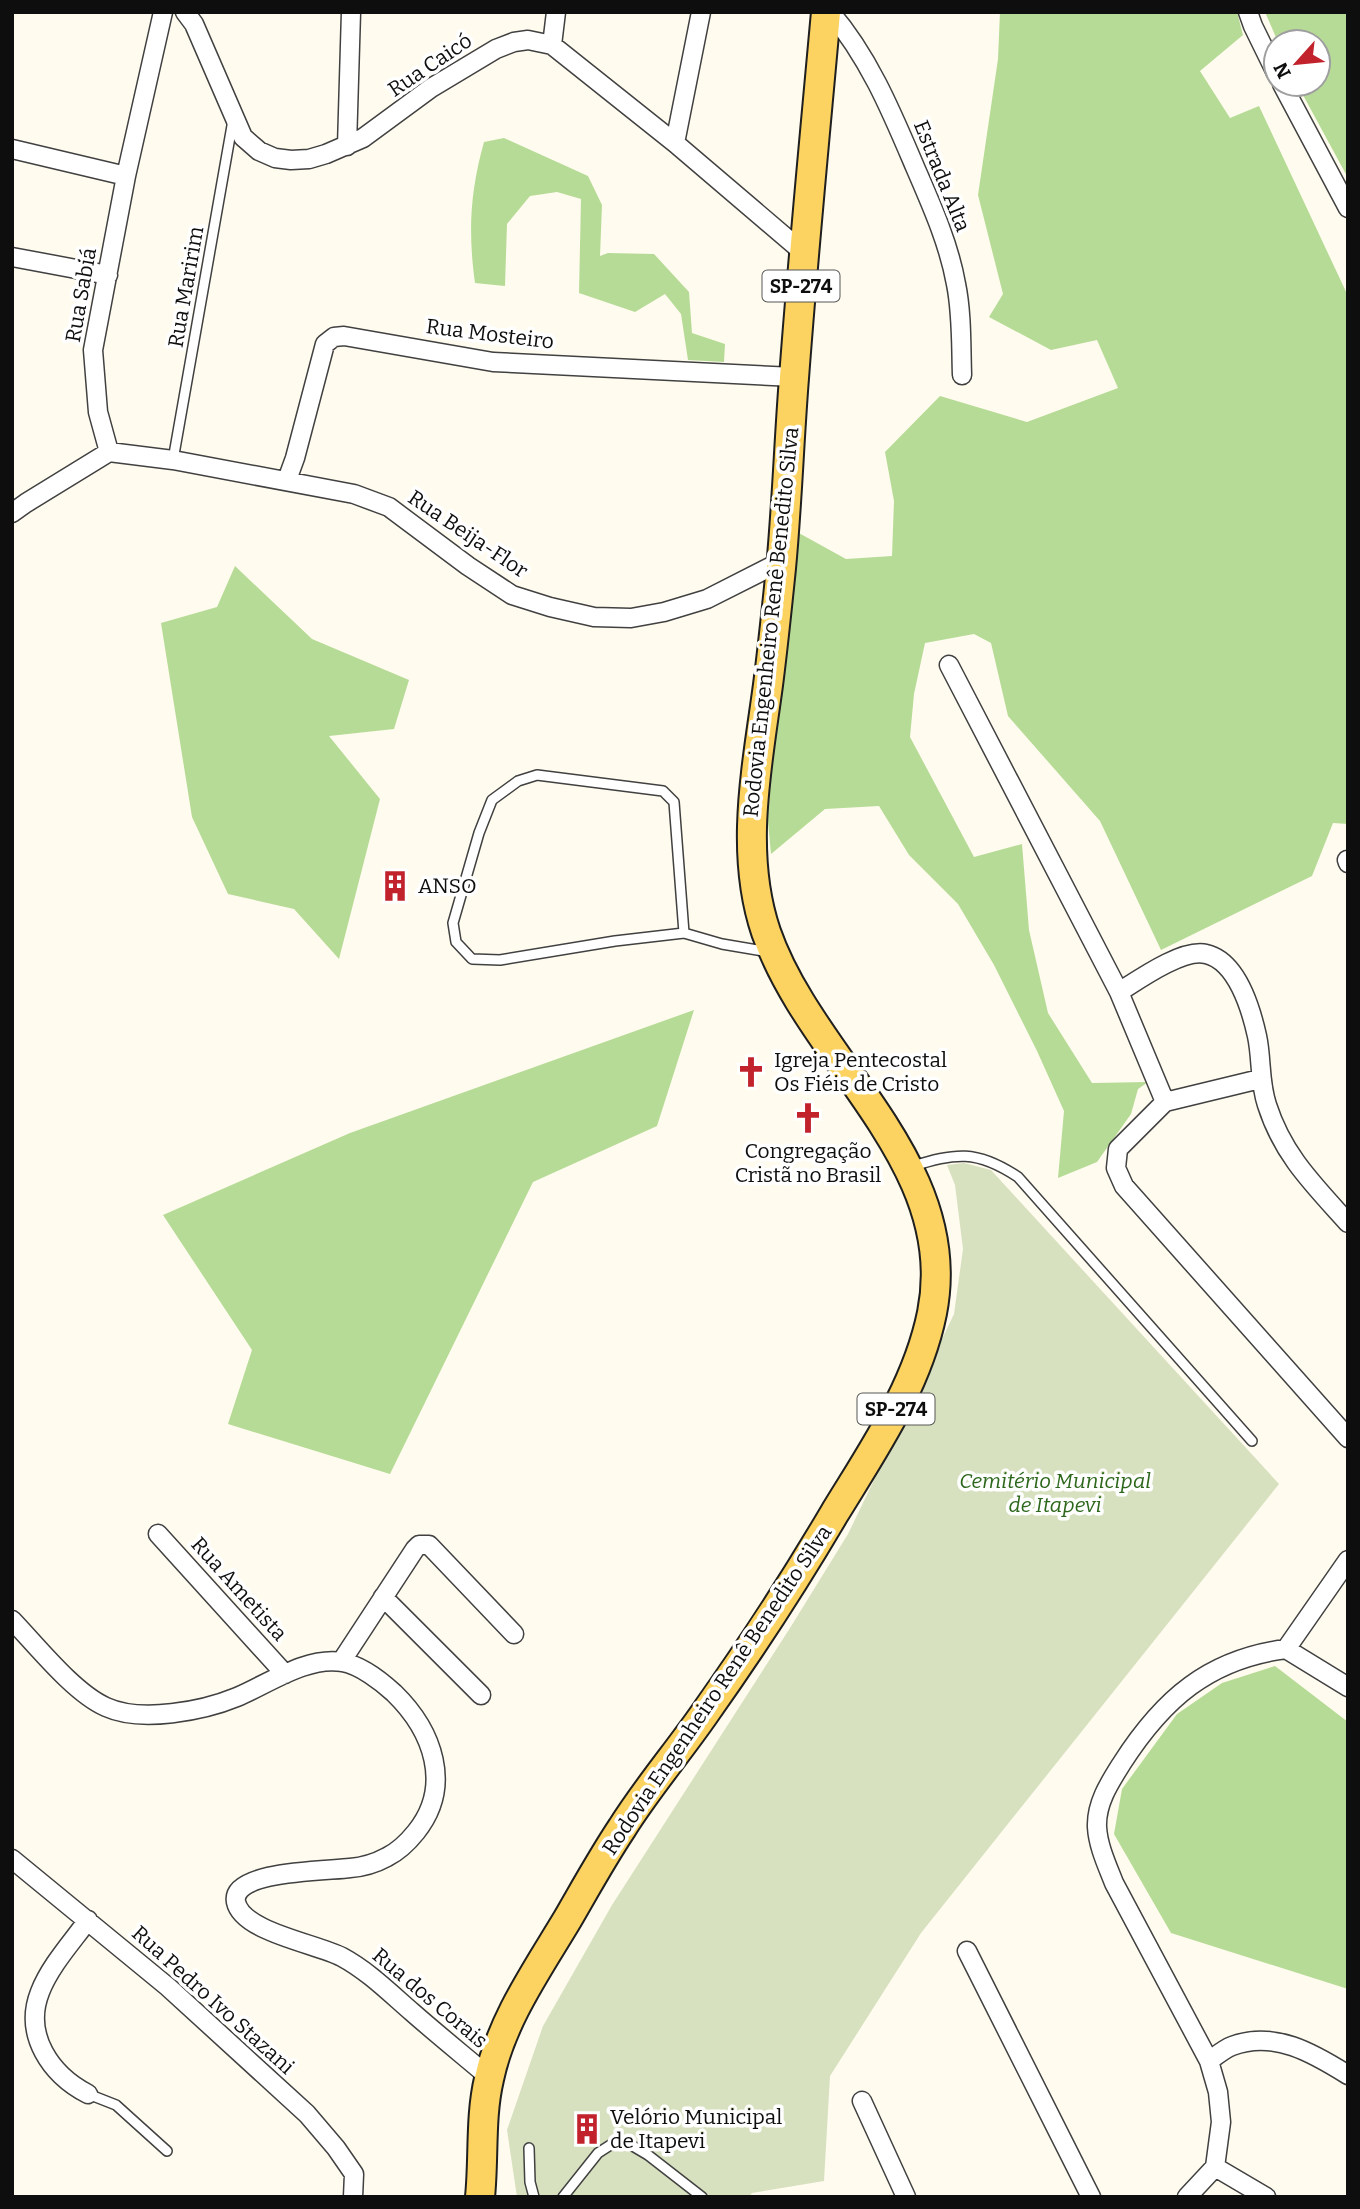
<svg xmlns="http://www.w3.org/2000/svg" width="1360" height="2209" font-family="Bitter,serif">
<rect width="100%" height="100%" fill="#fffbee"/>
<path fill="#b6db96" d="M 1000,12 L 1237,12 L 1243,35 L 1200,71 L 1230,118 L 1259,106 L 1348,296 L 1348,824 L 1333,823 L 1312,876 L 1161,950 L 1100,821 L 1008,716 L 991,643 L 974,634 L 925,643 L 914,694 L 910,737 L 974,857 L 1022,844 L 1029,930 L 1048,1013 L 1092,1083 L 1148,1082 L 1138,1089 L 1131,1114 L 1097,1162 L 1058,1178 L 1064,1111 L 1037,1051 L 994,965 L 958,904 L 909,855 L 879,806 L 825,809 L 771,854 L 767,811 L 797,532 L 846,559 L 892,556 L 894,501 L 885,452 L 940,396 L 1027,422 L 1118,388 L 1097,340 L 1051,350 L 989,317 L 1003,294 L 978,195 L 998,59 Z
M 1265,12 L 1348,12 L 1348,178 L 1297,84 L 1318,84 L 1318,42 L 1278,42 Z
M 504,138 L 588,176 L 602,205 L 600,256 L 608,253 L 654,254 L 689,292 L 692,333 L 725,344 L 724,362 L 688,360 L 681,314 L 665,294 L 635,312 L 579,293 L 581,199 L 557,192 L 530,196 L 507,224 L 505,286 L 475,283 C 468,232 470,192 484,142 Z
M 235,566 L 312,639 L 409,680 L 394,729 L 329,736 L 380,799 L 339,959 L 294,909 L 228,894 L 192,817 L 161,623 L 217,607 Z
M 694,1010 L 657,1126 L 533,1182 L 390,1474 L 228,1424 L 252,1350 L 163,1215 L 350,1133 Z
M 1275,1666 L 1348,1722 L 1348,1989 L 1171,1933 L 1114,1834 L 1122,1789 L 1177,1714 L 1222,1683 Z"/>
<path fill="#d7e1bf" d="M 964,1163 L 991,1170 L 1279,1484 L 921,1933 L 830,2076 L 824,2181 L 752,2193 L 749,2197 L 517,2197 L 507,2130 L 543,2026 L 612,1905 L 790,1628 L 848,1534 L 954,1314 L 963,1249 L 955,1185 L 947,1165 Z"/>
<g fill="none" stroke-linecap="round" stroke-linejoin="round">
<defs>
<path id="lane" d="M 173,460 L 233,120
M 684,933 L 674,802 L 663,791 L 537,775 L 518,781 L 492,800 L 479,833 L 453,923 L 456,942 L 472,959 L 500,960 L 615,941 L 684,933 L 722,944 L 769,952
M 910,1167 C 956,1153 976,1149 1018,1177 L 1252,1441
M 88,2094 L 116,2105 L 167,2151
M 529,2148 L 530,2182 L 534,2197
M 563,2197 L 598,2153 L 612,2144 L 626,2142 L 648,2155 L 702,2197"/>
<path id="street" d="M 185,12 L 194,24 L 243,137 L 259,151 L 275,158 L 291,160 L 309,159 L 326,154 L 363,138 L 431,88 L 496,49 L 514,42 L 528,40 L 552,45 L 675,143 L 804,253
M 830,12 C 869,57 892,113 915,167 C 931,204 949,244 956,284 C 962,313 961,345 962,375
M 1248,12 L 1253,26 L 1276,73
M 552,45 L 556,12
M 1282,84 L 1348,208
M 675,143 L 701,12
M 347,146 L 351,12
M 12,149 L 126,176
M 12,257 L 108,275
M 109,452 L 173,460 L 354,494 L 389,507 L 468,566 L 512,595 L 550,607 L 594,617 L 631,618 L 664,612 L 707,599 L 782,561
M 109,452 L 98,412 L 93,350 L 126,176 L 163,12
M 287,480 L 295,458 L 325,344 L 334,337 L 344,336 L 493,362 L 794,377
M 12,513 L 26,503 L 109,452
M 949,665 L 1119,992 L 1165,1102
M 1347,860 L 1348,863
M 1119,992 C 1138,980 1183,948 1206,954 C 1237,961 1251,1009 1257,1036 C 1262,1059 1259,1081 1267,1105 C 1283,1155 1313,1184 1348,1223
M 1260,1079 L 1165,1102 L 1118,1149 L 1116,1168 L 1124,1186 L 1348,1438
M 158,1534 L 285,1674
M 383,1597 L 481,1695
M 12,1620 C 37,1646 74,1693 106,1707 C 141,1723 203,1711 237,1697 C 268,1684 307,1656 342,1662 C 360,1665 381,1681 394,1693 C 433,1731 453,1786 416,1832 C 408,1842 399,1851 387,1857 C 376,1863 363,1867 350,1868 C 330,1871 230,1870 236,1902 C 242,1932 318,1944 342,1957 C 368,1971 390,1993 412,2012 C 437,2034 463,2055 489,2077
M 1286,1649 L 1348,1687
M 341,1662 L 415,1549 L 419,1545 L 429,1545 L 514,1634
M 12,1859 L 168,1987 L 307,2114 L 336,2148 L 354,2174 L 353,2197
M 88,1920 C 72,1942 50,1966 40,1992 C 23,2035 51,2075 88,2094
M 967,1951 L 1091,2197
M 1209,2061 C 1216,2056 1224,2049 1232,2046 C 1274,2030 1313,2053 1348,2075
M 862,2101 L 906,2197
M 1215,2167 L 1266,2197
M 1187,2197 L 1215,2167 L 1221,2122 L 1218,2092 L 1209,2061 L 1114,1883 C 1107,1865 1098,1846 1097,1827 C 1096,1803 1110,1782 1122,1763 C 1163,1699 1209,1659 1286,1649 L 1348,1560"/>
<path id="primary" d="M 480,2197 C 484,2158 480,2117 489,2079 C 501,2021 537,1970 567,1920 C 585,1889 602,1858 622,1828 C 647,1788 678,1752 705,1713 C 751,1648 794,1582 834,1514 C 873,1450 917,1387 932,1313 C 962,1163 811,1062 766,932 C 739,852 757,767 768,685 C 773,646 777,607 781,568 C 787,505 789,441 794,378 C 803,256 815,134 826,12"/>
</defs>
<use href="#lane" stroke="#414141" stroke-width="12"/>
<use href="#street" stroke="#414141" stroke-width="21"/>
<use href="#primary" stroke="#1f1f1f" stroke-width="32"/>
<use href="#lane" stroke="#fff" stroke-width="9"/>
<use href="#street" stroke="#fff" stroke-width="18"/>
<use href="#primary" stroke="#fcd361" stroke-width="28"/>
</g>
<defs>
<symbol id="building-bare" viewBox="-9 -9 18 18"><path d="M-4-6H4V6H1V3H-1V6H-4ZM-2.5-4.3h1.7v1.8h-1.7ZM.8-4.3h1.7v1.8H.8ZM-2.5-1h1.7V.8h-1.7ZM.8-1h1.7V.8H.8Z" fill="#c1222c" stroke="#fff" stroke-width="2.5" paint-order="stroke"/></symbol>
<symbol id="church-bare" viewBox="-9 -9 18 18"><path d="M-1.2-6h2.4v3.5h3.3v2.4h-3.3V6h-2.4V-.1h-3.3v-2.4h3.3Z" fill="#c1222c" stroke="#fff" stroke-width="2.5" paint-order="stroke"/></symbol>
</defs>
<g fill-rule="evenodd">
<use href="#building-bare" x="373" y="864" width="44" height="44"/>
<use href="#church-bare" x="729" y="1050" width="44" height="44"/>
<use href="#church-bare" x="786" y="1096" width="44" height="44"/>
<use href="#building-bare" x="565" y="2107" width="44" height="44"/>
</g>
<g text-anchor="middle" stroke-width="7" stroke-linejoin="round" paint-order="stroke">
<g fill="#fff" stroke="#565656" stroke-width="2">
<rect x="762.5" y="270.5" width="77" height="31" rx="5"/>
<rect x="857.5" y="1393.5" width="77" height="31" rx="5"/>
</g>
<g font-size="19" font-weight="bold" fill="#0e0e0e">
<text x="801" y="293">SP-274</text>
<text x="896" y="1416">SP-274</text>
</g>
<g font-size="21" fill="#0e0e0e" stroke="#fff">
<text transform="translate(430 65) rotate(-34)" y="7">Rua Caicó</text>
<text transform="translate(942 176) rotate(68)" y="7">Estrada Alta</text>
<text transform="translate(186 287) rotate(-80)" y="7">Rua Maririm</text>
<text transform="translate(81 295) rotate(-80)" y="7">Rua Sabiá</text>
<text transform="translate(490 334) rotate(7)" y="7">Rua Mosteiro</text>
<text transform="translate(468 534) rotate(34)" y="7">Rua Beija-Flor</text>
<text transform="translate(771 622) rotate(-84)" y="7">Rodovia Engenheiro Renê Benedito Silva</text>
<text transform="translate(239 1589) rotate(48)" y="7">Rua Ametista</text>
<text transform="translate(717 1690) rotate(-56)" y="7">Rodovia Engenheiro Renê Benedito Silva</text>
<text transform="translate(430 1998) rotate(40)" y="7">Rua dos Corais</text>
<text transform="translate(213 2000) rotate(42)" y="7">Rua Pedro Ivo Stazani</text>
</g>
<g font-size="21" fill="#0e0e0e" stroke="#fff" text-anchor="start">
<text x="418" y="893">ANSO</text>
<text x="774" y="1067">Igreja Pentecostal<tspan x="774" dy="24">Os Fiéis de Cristo</tspan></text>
<text x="808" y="1158" text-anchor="middle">Congregação<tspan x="808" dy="24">Cristã no Brasil</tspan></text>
<text x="610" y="2124">Velório Municipal<tspan x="610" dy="24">de Itapevi</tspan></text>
</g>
<g font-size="21" font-style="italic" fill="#2d671c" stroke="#fff">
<text x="1055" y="1488">Cemitério Municipal<tspan x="1055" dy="24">de Itapevi</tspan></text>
</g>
</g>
<rect width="1360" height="2209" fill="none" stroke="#0e0e0e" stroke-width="28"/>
<g transform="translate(1297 63) rotate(243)"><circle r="33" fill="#ffffff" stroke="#9f9f9f" stroke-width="2"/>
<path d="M0-5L12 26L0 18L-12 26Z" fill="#c1222c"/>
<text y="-10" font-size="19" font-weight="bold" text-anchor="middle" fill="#0e0e0e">N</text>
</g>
</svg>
